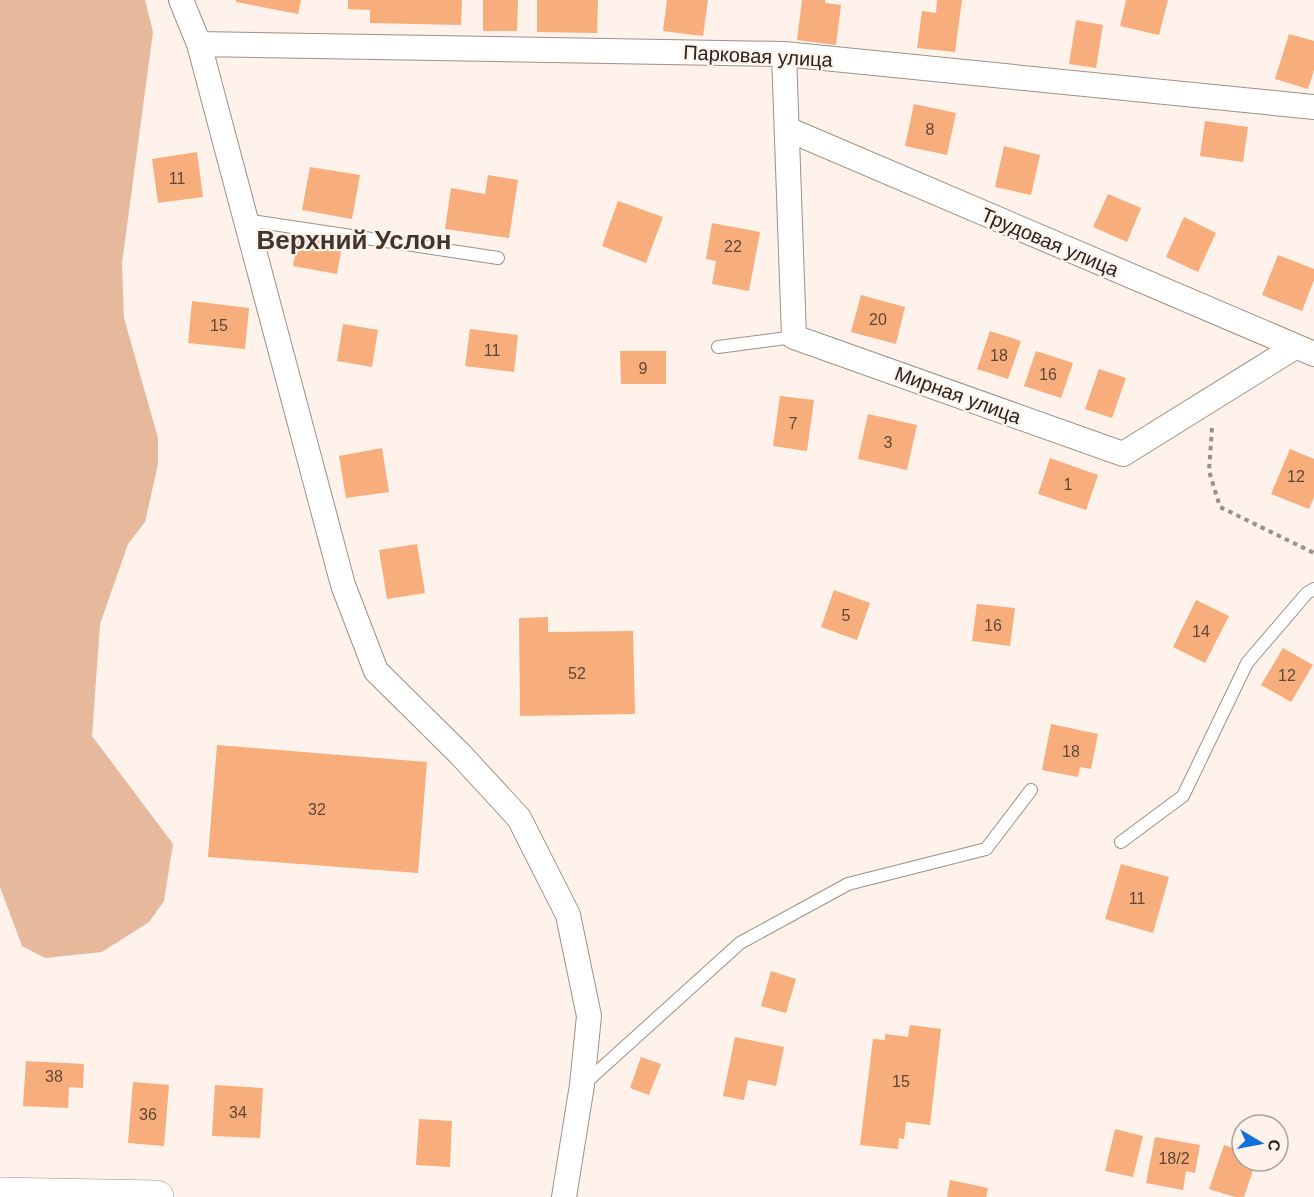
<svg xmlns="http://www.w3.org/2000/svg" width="1314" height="1197" font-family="Helvetica,sans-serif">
<rect width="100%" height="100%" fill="#fef2eb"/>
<path fill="#e6b89c" d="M 0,0 L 145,0 L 153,32 L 122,263 L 124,318 L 158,438 L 158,464 L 145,522 L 128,544 L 100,624 L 92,736 L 173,844 L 164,901 L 149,922 L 102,952 L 45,958 L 22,946 L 0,887 Z"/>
<path fill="#f7ad7c" d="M 236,0 L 301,0 L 298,14 L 236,2 Z
M 348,0 L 462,0 L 461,25 L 370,23 L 370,10 L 348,9 Z
M 483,0 L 518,0 L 517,31 L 483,31 Z
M 537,0 L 598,0 L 597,33 L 537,32 Z
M 667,0 L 708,0 L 703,36 L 663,31 Z
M 802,0 L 825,0 L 825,3 L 841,5 L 836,45 L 797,40 Z
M 937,0 L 962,0 L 955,52 L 917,48 L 922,11 L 936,13 Z
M 1126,0 L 1168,0 L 1159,35 L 1120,26 Z
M 1076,20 L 1103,25 L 1096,68 L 1069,64 Z
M 1289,34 L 1314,41 L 1314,70 L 1308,89 L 1275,79 Z
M 914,104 L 956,113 L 947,155 L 905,146 Z
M 1205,121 L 1248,127 L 1243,162 L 1200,156 Z
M 1004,146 L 1040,155 L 1031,195 L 995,187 Z
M 197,152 L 203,197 L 158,203 L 152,159 Z
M 310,167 L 360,175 L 352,219 L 302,210 Z
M 488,175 L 518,180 L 509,238 L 445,229 L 451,188 L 485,194 Z
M 1108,194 L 1141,208 L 1127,242 L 1093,227 Z
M 618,201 L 663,217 L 646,263 L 602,246 Z
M 1184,217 L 1216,233 L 1198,272 L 1166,257 Z
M 712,223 L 760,232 L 749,291 L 712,284 L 716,261 L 706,259 Z
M 299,233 L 343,241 L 337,274 L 293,266 Z
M 1278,255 L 1314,269 L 1314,280 L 1302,311 L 1262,295 Z
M 861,295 L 905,307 L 896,344 L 851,332 Z
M 192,301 L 249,308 L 245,349 L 188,343 Z
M 343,324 L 378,330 L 372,367 L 337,361 Z
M 470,329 L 518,335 L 514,372 L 465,366 Z
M 990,331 L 1021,341 L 1008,379 L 977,369 Z
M 620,351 L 666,351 L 666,384 L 621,384 Z
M 1036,351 L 1073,363 L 1061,398 L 1024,386 Z
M 1099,369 L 1126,378 L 1112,418 L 1085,409 Z
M 780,396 L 814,400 L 807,451 L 773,446 Z
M 868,414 L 917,425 L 907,470 L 858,459 Z
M 382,448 L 389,492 L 346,498 L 339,456 Z
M 1290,449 L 1314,459 L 1314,497 L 1309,509 L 1271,494 Z
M 1050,458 L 1098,475 L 1086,510 L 1038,494 Z
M 417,544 L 425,593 L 387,599 L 379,550 Z
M 834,590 L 870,603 L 857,640 L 821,627 Z
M 1196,600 L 1229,616 L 1205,663 L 1173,647 Z
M 977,604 L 1015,608 L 1010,646 L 972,641 Z
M 548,617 L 548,632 L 633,631 L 635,714 L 520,716 L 519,618 Z
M 1283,648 L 1313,665 L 1291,702 L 1261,685 Z
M 1051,724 L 1098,734 L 1091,769 L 1080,767 L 1078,777 L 1042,770 Z
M 217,745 L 427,762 L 418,873 L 208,857 Z
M 1121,864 L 1169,877 L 1153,933 L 1105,919 Z
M 771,971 L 796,979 L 786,1013 L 761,1006 Z
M 910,1025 L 941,1029 L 930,1125 L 906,1122 L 904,1139 L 899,1138 L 898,1149 L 860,1145 L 873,1039 L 885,1040 L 885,1034 L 908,1037 Z
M 735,1037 L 784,1047 L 776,1086 L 748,1080 L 744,1100 L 723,1096 Z
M 641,1057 L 661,1064 L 649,1095 L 630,1088 Z
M 26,1061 L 84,1064 L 83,1088 L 69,1087 L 68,1108 L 23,1106 Z
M 133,1082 L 169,1085 L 164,1146 L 128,1143 Z
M 215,1085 L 263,1088 L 260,1138 L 212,1136 Z
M 419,1119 L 452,1121 L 450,1167 L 416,1165 Z
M 1115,1129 L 1143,1136 L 1133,1177 L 1105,1171 Z
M 1155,1137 L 1200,1145 L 1195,1173 L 1186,1171 L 1183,1190 L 1146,1183 Z
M 1224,1145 L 1242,1151 L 1242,1161 L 1256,1161 L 1244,1197 L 1235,1197 L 1209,1189 Z
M 950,1180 L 988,1188 L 986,1197 L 947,1197 Z"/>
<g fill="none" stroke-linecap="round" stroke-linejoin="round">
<defs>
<path id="lane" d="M 246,220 L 498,258
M 718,347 L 794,337
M 1121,842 L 1183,796 L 1247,663 L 1307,593 L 1314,589
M 584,1084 L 740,943 L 848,884 L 986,849 L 1031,790"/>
<path id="street" d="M 181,0 L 199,44 L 343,585 L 376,671 L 460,754 L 519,818 L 568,915 L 589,1016 L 582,1085 L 564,1197
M 199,44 L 784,54 L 1314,107
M 784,54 L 794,337 L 1123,454 L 1295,347
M 787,129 L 1314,354"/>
<path id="secondary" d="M 0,1194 L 157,1197"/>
</defs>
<use href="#lane" stroke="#9d9088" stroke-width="14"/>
<use href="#street" stroke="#9d9088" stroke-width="26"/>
<use href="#secondary" stroke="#9d9088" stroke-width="34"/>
<path stroke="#99908b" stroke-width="4" stroke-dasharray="4.5 4.5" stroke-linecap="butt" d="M 1212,428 L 1209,471 L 1220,507 L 1314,553"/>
<use href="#lane" stroke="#fff" stroke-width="12"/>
<use href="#street" stroke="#fff" stroke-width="24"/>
<use href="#secondary" stroke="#fff" stroke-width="33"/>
</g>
<g text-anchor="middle" stroke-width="4.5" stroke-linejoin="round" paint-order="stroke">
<g font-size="16" fill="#5e4738">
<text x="930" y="135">8</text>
<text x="177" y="184">11</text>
<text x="733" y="252">22</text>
<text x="878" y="325">20</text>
<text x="219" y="331">15</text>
<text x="492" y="356">11</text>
<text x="999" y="361">18</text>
<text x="643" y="374">9</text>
<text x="1048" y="380">16</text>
<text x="793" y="429">7</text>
<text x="888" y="448">3</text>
<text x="1296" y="482">12</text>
<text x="1068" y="490">1</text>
<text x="846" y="621">5</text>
<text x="993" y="631">16</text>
<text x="1201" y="637">14</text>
<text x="577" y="679">52</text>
<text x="1287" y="681">12</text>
<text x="1071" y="757">18</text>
<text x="317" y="815">32</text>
<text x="1137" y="904">11</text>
<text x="54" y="1082">38</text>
<text x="901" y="1087">15</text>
<text x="238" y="1118">34</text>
<text x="148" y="1120">36</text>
<text x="1174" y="1164">18/2</text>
</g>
<g font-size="20" fill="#2b2522" stroke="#fef2eb">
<text transform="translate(758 56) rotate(3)" y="7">Парковая улица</text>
<text transform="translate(1050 242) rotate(23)" y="7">Трудовая улица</text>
<text transform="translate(958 395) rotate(20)" y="7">Мирная улица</text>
</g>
<g font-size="26" font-weight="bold" fill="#40352f" stroke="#fef2eb">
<text x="354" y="249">Верхний Услон</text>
</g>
</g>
<g transform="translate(1260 1143) rotate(100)"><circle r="28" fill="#fef2eb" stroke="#aaa09b" stroke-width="1.5"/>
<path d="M0-4.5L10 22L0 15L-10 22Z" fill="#1170d9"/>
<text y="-9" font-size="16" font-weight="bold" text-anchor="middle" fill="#2b2522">С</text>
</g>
</svg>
